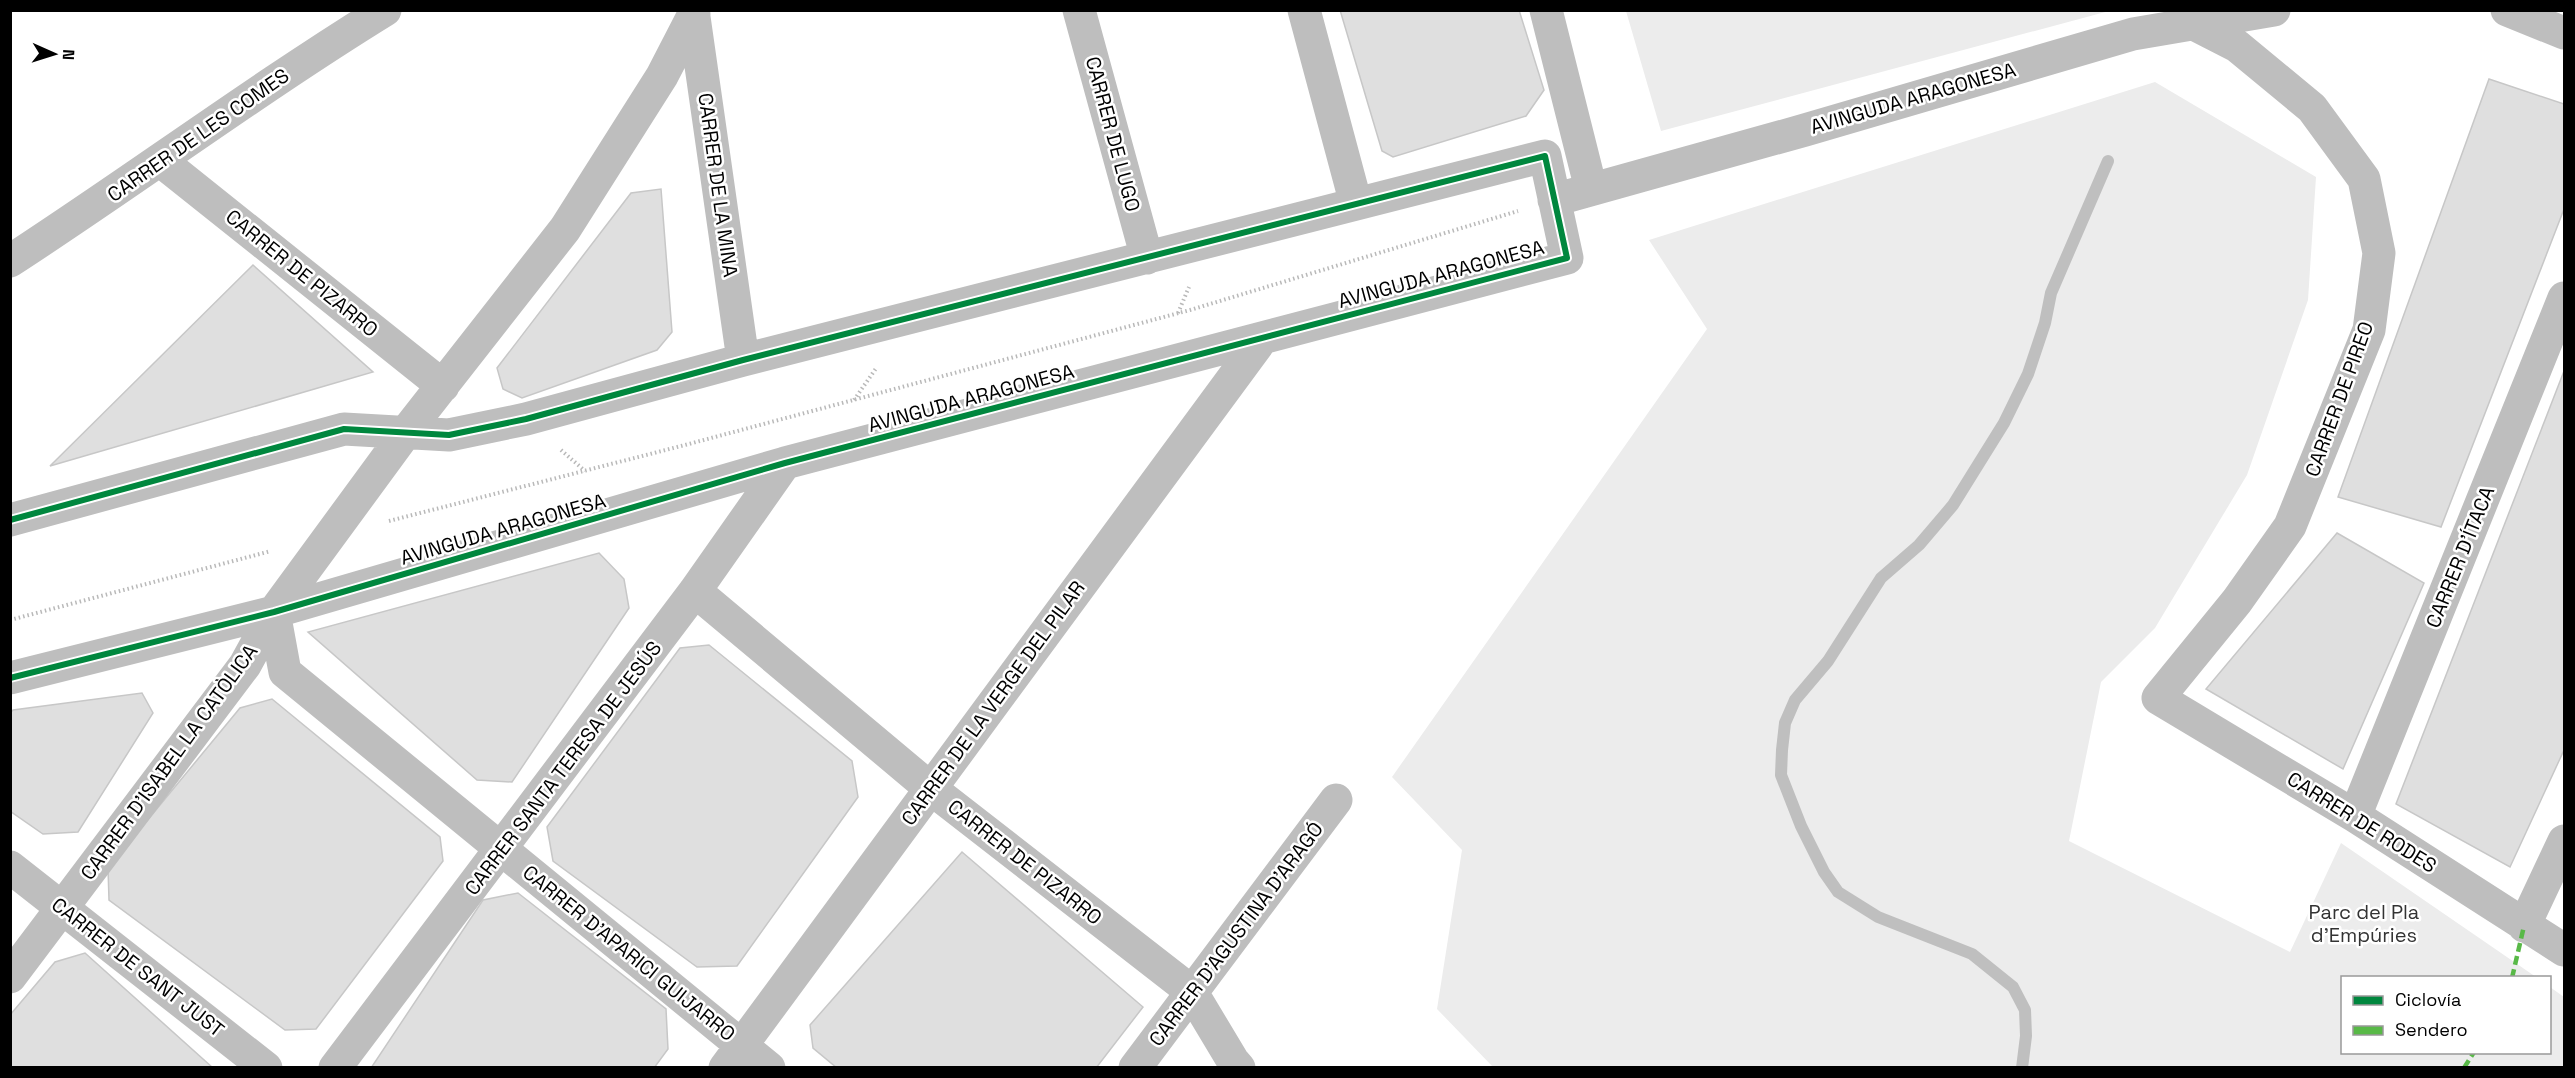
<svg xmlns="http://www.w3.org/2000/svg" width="2575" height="1078" font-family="'Space Grotesk',sans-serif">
<rect width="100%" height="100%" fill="#fff"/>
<path fill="#ececec" d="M 1626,11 L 1626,10 L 2109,11 L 1661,131 Z
M 2155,82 L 2316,177 L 2308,300 L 2247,475 L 2155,628 L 2101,682 L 2069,841 L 2290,952 L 2341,843 L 2536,977 L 2342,978 L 2342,1052 L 2550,1052 L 2550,987 L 2564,997 L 2564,1067 L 1493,1067 L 1437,1009 L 1462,850 L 1392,777 L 1707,329 L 1649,240 Z"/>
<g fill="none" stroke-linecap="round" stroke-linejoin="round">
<path stroke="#bfbfbf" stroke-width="12" d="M 2022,1068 L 2026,1036 L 2025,1010 L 2013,987 L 1972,954 L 1878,917 L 1838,892 L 1824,872 L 1801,826 L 1781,775 L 1782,750 L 1785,723 L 1795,700 L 1828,661 L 1881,578 L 1919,545 L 1953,505 L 2004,423 L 2028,374 L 2045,323 L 2051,293 L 2108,161"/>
</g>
<path fill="#dfdfdf" stroke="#c7c7c7" stroke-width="1.5" d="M 1340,10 L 1519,10 L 1544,90 L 1526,116 L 1393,157 L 1382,151 Z
M 2489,79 L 2564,104 L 2564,209 L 2441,527 L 2338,497 Z
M 661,189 L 672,332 L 657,350 L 522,398 L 503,389 L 497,368 L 631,193 Z
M 253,265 L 373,372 L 50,466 Z
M 2564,371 L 2564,750 L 2510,867 L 2396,804 Z
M 2337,533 L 2424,583 L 2343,769 L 2206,689 Z
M 599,553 L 624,579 L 629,608 L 512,782 L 477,780 L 308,632 Z
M 709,645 L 852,761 L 858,797 L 737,966 L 697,967 L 553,861 L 547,827 L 680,648 Z
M 142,693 L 153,713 L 78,832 L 43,834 L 10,811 L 10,713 L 13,710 Z
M 272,699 L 440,837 L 443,861 L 316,1029 L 285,1030 L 109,900 L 108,868 L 240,708 Z
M 962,852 L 1143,1007 L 1096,1068 L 837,1068 L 813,1048 L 810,1025 Z
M 518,893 L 666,1009 L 668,1049 L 654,1068 L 371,1068 L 483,900 Z
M 85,953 L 213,1068 L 10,1068 L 10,1015 L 55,962 Z"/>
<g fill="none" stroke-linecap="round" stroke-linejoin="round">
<path stroke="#b9b9b9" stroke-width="4" stroke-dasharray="1.5 3" stroke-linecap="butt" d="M 1178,313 L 1189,287
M 854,400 L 877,367
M 561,450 L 585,471
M 389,521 L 685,445 L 1190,310 L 1518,211
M 10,620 L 271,551"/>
<path stroke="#bebebe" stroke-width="33" d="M 693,10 L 743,360
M 1079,10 L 1147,258
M 1304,10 L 1356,204
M 1546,10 L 1591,189
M 2507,10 L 2564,33
M 2194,24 L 2237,46 L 2312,108 L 2364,179 L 2379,253 L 2369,330 L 2290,526 L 2237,601 L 2158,698 L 2355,816 L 2564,950
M 161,161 L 443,386
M 1554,200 L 1805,130 L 2133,34 L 2274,10
M 10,261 C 136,179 257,89 385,10
M 10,520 L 344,429 L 449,435 L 526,419 L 743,360 L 1545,156 L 1567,258 L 785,463 L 274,612 L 10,678
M 695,591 L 930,788 L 1191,991 L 1233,1061 L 1239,1068
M 274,612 L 285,672 L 769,1068
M 2355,816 L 2564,298
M 10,867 L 266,1068
M 2524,926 L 2564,841
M 10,977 L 245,665 L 274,612 L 406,432 L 565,229 L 662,76 L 694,14
M 335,1068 L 695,591 L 785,463
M 725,1068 L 1261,340
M 1135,1068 L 1336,800"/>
<path stroke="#58b947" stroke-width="4.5" stroke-dasharray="9 4.5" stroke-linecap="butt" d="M 2512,978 L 2524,926
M 2464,1068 L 2474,1052"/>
<defs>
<path id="cycleway" d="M 10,520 L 344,429 L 449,435 L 526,419 L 743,360 L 1545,156 L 1567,258 L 785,463 L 274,612 L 10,678"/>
</defs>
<use href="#cycleway" stroke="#fff" stroke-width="10"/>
<use href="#cycleway" stroke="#00873e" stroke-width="6"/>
</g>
<g text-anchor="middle" stroke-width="5" stroke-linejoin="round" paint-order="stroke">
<g font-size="20" fill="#000" stroke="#fff">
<text transform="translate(1913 98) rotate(-16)" y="7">AVINGUDA ARAGONESA</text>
<text transform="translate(1113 134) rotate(75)" y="7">CARRER DE LUGO</text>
<text transform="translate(198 135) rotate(-35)" y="7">CARRER DE LES COMES</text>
<text transform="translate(718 185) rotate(82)" y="7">CARRER DE LA MINA</text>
<text transform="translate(302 273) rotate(39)" y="7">CARRER DE PIZARRO</text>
<text transform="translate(1441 274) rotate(-15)" y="7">AVINGUDA ARAGONESA</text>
<text transform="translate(971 398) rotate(-15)" y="7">AVINGUDA ARAGONESA</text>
<text transform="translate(2339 399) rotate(-70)" y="7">CARRER DE PIREO</text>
<text transform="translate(503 529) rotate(-16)" y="7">AVINGUDA ARAGONESA</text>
<text transform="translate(2460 557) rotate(-68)" y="7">CARRER D'ÍTACA</text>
<text transform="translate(993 703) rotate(-54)" y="7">CARRER DE LA VERGE DEL PILAR</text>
<text transform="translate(169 762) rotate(-54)" y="7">CARRER D'ISABEL LA CATÒLICA</text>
<text transform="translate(563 768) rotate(-53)" y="7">CARRER SANTA TERESA DE JESÚS</text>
<text transform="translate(2362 822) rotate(32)" y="7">CARRER DE RODES</text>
<text transform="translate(1025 862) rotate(38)" y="7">CARRER DE PIZARRO</text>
<text transform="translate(1236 934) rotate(-53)" y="7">CARRER D'AGUSTINA D'ARAGÓ</text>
<text transform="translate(629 953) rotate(39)" y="7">CARRER D'APARICI GUIJARRO</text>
<text transform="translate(138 967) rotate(38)" y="7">CARRER DE SANT JUST</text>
</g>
<g font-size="20" fill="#333" stroke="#fff">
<text x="2364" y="919">Parc del Pla<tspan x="2364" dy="23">d'Empúries</tspan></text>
</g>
</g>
<rect width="2575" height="1078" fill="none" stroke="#000000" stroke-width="24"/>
<rect x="2341" y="976" width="210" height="78" fill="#ffffff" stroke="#999999" stroke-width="1.5"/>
<rect x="2353" y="996" width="30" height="9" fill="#00873e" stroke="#999999" stroke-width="1.5"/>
<text x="2395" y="1006" font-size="18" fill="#000000">Ciclovía</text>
<rect x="2353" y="1026" width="30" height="9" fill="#58b947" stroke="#999999" stroke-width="1.5"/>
<text x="2395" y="1036" font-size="18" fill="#000000">Sendero</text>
<g transform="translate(54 54) rotate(93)" stroke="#ffffff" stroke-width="4.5" paint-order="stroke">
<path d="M0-4.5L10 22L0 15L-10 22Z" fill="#000000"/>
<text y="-9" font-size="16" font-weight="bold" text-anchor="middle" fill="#000000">N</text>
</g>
</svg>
